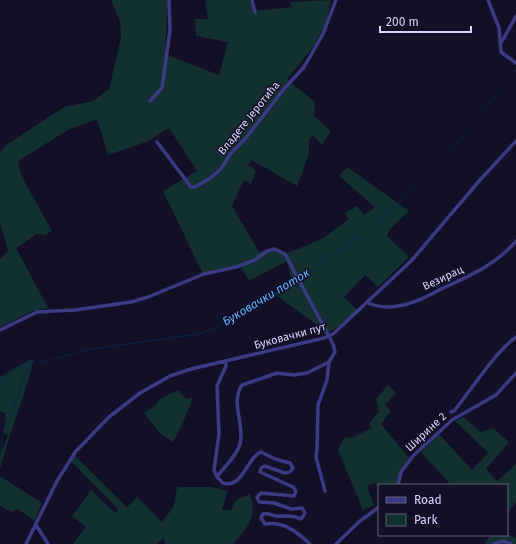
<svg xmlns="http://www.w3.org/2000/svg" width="516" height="544" font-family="'Fira Sans',sans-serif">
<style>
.green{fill:#12302f}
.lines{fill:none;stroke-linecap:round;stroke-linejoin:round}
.stream{stroke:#0c2248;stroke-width:1}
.minor{stroke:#3d3a85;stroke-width:3.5}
.labels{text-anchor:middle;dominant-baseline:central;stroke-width:3;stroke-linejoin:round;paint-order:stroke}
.street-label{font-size:11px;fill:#d9d4ff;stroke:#130f26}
.water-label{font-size:12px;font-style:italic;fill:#62b6ff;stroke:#130f26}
</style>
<rect width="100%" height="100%" fill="#130f26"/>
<!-- green -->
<path class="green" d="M111,0H168L165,54L219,75L228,42L196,36L195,19H208L205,0H250L254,11L292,7L290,2L331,0L327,22L314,46L287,79L315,102L314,116L331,131L322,145L313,135L309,141V154L297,186L252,160L248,165L256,171L251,184L244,180L232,206L259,252L269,249L280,251L283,255L322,239L349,219L345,213L357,206L364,215L375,207L339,176L347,167L409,211L389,230L387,236L409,257L378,287L365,275L344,297L357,310L338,327L325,334L317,325L273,293L291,279L287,261L249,281L240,265L203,274L163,191L197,171L169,128L146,142L108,155L97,119L68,130L18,161L21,175L52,231L45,235L37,234L16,248L48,308L33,311L0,327V259L8,251L0,223V152L5,146L64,107L93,101L109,89L121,38L120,21Z
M34,359C25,396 10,431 0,469V455L8,435L3,432L6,414L0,411V377L29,360Z
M388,385L396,393L385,405L391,411L381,424L409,458L400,472L396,485H379V490L375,482L367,486L374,505L363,510L338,450L344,438L353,437L372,428L369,424L379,411L376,399Z
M178,390L186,399L193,398L182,425L173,442L160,433L144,413L156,405L161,398Z
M464,417L480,432L493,428L509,442L486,469L497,481L516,464V502L507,514V485H451L421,452L439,434L472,470L488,453L455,421Z
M75,456L127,507L137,497L162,522L174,506L177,487H212L228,491L222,510H231L236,500L250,494C258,516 248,528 233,544H165L164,538L156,544H73L86,527L72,516L91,490L115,513L118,509L71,461Z
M0,476L42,503L35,521L18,509L11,512L0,506Z
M507,534L516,538V544H485L490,535Z"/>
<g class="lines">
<!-- stream -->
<path class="stream" d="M299,278L358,237L401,200L443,161L516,69
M0,383L7,375L29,362H32
M0,452L5,424L18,397L27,370L32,362L48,361L84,350L198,334L213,329L296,280"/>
<!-- minor -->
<path class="minor" d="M252,0L255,12
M488,0L499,28L501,52L516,63
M501,43L516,16
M150,101L162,88L170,30L169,0
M157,142L191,187H195L209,179L221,169L231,153L245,139L284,89L304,67L323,34L336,0
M368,303C378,307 388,308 398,306C413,304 428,296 441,289C469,276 496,265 516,241
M0,330L37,312L75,310L131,302L148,297L204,274L236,267L255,260L267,251L275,249L285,254L333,344L335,352L329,362L307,373L294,375L277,373L242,385C230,403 245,424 240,444C236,458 224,466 217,477
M226,361V366L217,386L219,434L214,470L217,477L223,483C243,489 247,457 261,452L275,459L290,463L293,468L290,472L285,473L265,466L261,468L260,472L293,487L296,491L294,496L261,493L257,497L259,502L274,503L291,509L302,508L305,513L301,519C290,514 286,517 276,516C271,515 268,513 263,514L261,518L265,524C284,521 297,532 310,544
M451,412L454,411C472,389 495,352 516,337
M398,485L401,472L413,456L452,420L496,395L516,373
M325,491L316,457L317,449L318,405L327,380L329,362
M36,525L48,544
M26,544L57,481L76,451L109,417L140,393L170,376L191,369L324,338L333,334L411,261L480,180L516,141
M336,544L360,521L379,507
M494,544L503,541L511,544"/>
</g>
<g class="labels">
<!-- street labels -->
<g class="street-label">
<text transform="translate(249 118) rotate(-51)">Владете Јеротића</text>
<text transform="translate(443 278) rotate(-25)">Везирац</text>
<text transform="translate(290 336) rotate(-15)">Буковачки пут</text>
<text transform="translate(426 432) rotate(-43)">Ширине 2</text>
</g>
<!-- water labels -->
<g class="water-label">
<text transform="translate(266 297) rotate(-31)">Буковачки поток</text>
</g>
</g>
<!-- legend -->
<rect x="378" y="484" width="130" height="52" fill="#130f26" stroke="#625e7d"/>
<rect x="386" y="497" width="20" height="6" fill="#3d3a85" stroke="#625e7d"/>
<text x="414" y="504" font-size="12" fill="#d9d4ff">Road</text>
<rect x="386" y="514" width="20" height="12" fill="#12302f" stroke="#625e7d"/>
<text x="414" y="524" font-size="12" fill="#d9d4ff">Park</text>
<!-- scale -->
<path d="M380 26v6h91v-6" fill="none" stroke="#d9d4ff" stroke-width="2"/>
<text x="386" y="26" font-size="12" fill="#d9d4ff" stroke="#130f26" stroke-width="3" paint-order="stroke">200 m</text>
</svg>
